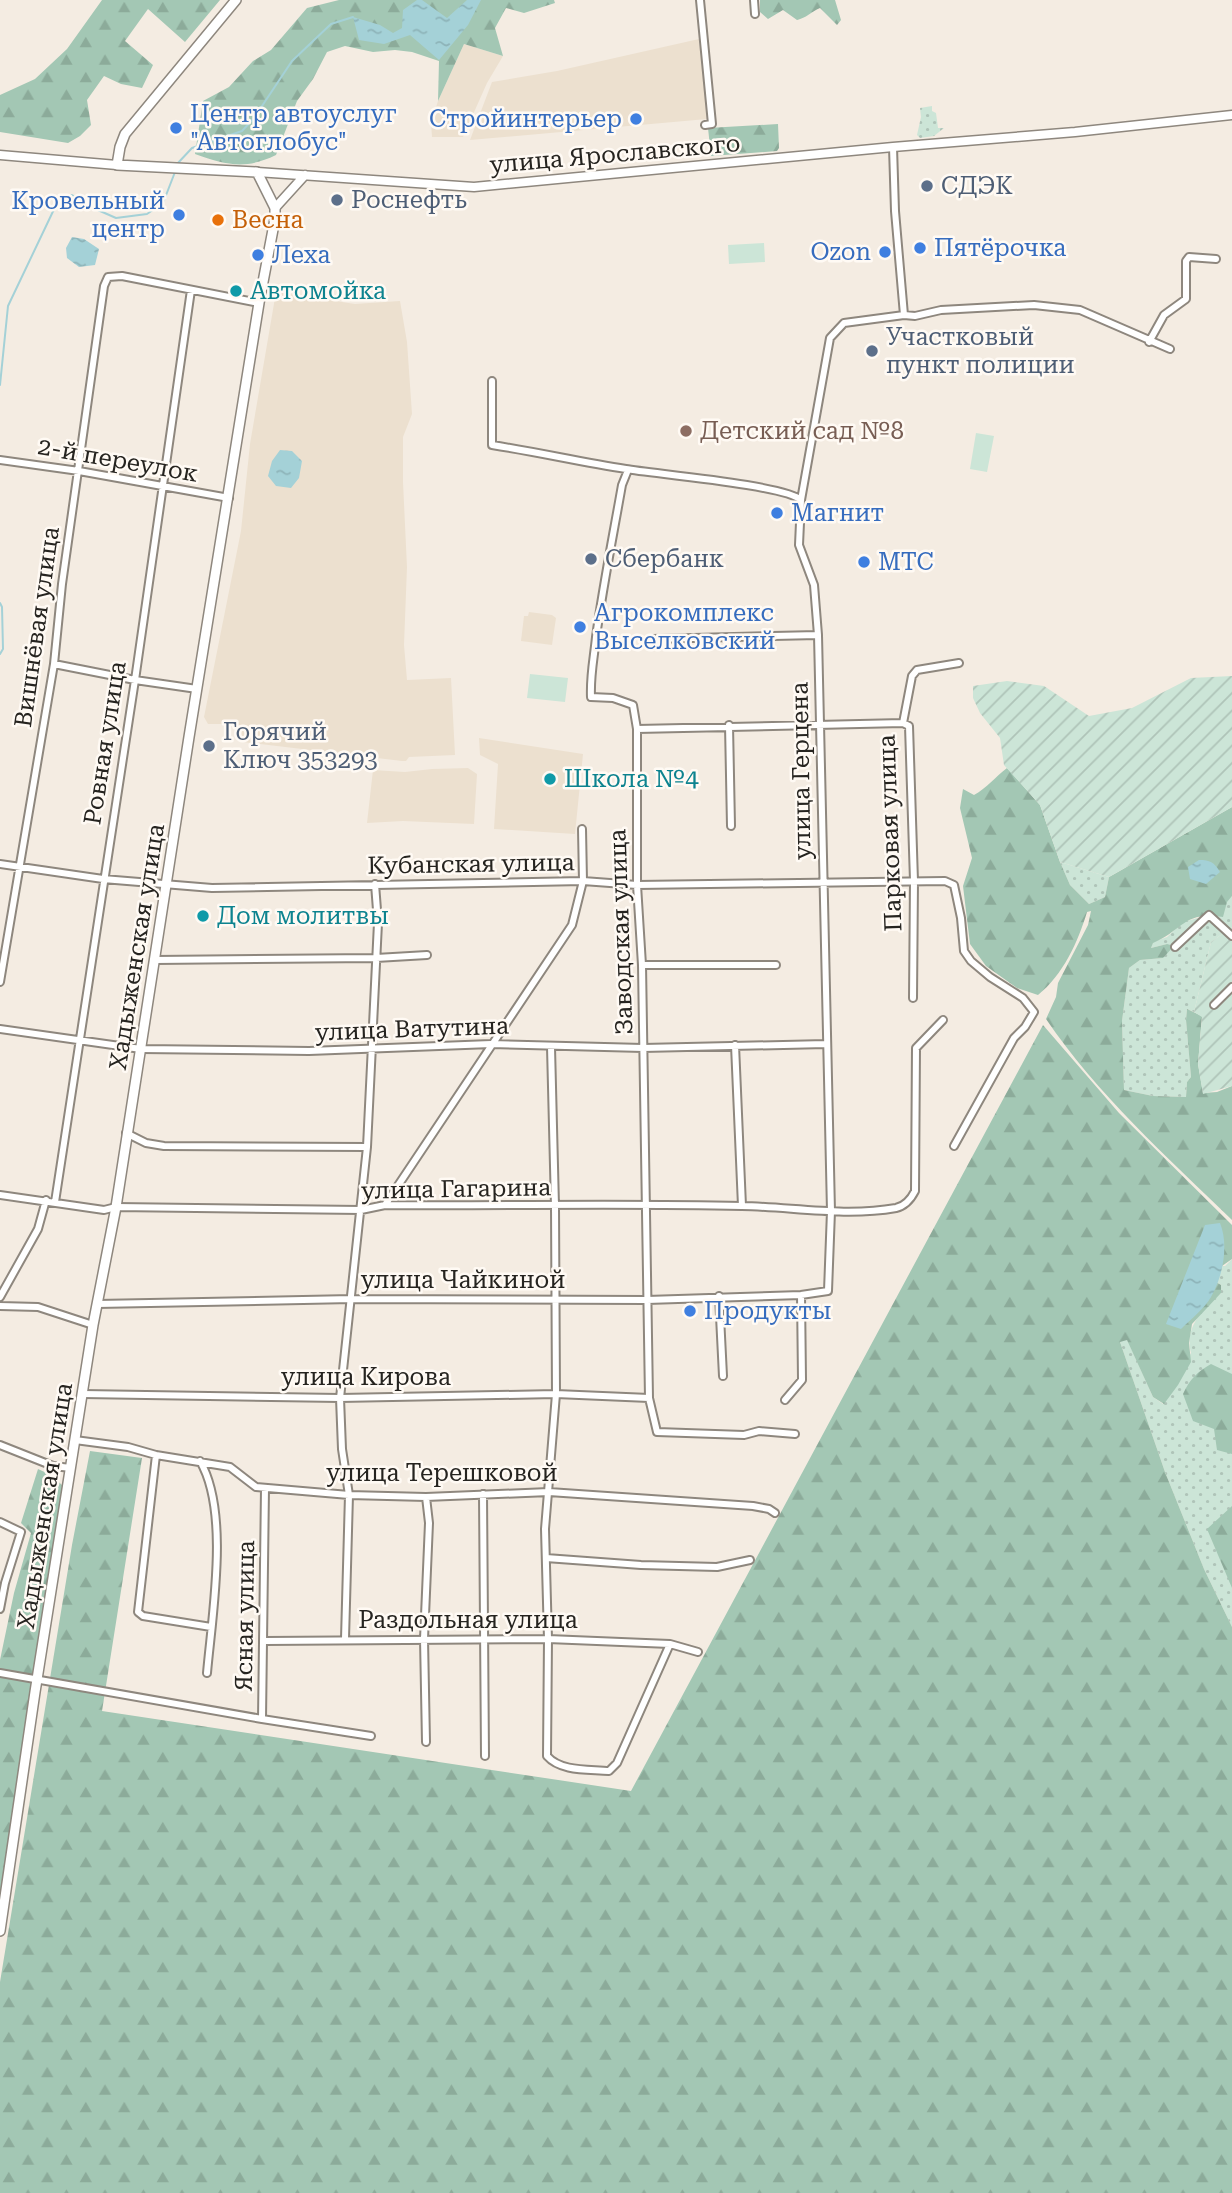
<svg xmlns="http://www.w3.org/2000/svg" width="1232" height="2193" font-family="'Roboto Serif',serif">
<style>
.built{fill:#ece0cf}
.grass{fill:url(#grass-dots)}
.forest{fill:url(#forest-firs)}
.garden{fill:url(#garden-furrows)}
.pitch{fill:#cce5d7}
.water{fill:url(#water-ripples)}
.lines{fill:none;stroke-linecap:round;stroke-linejoin:round}
.stream{stroke:#a4d1d7;stroke-width:2}
.minor-casing{stroke:#8e877e;stroke-width:10}
.tertiary-casing{stroke:#8e877e;stroke-width:11}
.secondary-casing{stroke:#8e877e;stroke-width:12}
.minor{stroke:#fff;stroke-width:6}
.tertiary{stroke:#fff;stroke-width:8}
.secondary{stroke:#fff;stroke-width:9}
.shop-dot{fill:#3f7fe0;stroke:#fffaf4;stroke-width:2.5}
.service-dot{fill:#5c6f8a;stroke:#fffaf4;stroke-width:2.5}
.food-dot{fill:#e8710a;stroke:#fffaf4;stroke-width:2.5}
.culture-dot{fill:#0f9aa8;stroke:#fffaf4;stroke-width:2.5}
.education-dot{fill:#8d6e63;stroke:#fffaf4;stroke-width:2.5}
.labels{text-anchor:middle;dominant-baseline:central;stroke-width:5;stroke-linejoin:round;paint-order:stroke}
.shop-label{font-size:24px;fill:#366cbe;stroke:#fffaf4;text-anchor:start}
.street-label{font-size:24px;fill:#262420;stroke:#fffaf4}
.service-label{font-size:24px;fill:#4e5e75;stroke:#fffaf4;text-anchor:start}
.food-label{font-size:24px;fill:#c56008;stroke:#fffaf4;text-anchor:start}
.culture-label{font-size:24px;fill:#0d838f;stroke:#fffaf4;text-anchor:start}
.education-label{font-size:24px;fill:#785e54;stroke:#fffaf4;text-anchor:start}
</style>
<defs>
<pattern id="grass-dots" width="8" height="8" patternUnits="userSpaceOnUse" patternTransform="scale(1.75)"><rect width="8" height="8" fill="#cce5d7"/><path d="M2 2h.1M6 6h.1" fill="none" stroke="#afc4b8" stroke-width="1.8" stroke-linecap="round"/></pattern>
<pattern id="forest-firs" width="22" height="20" patternUnits="userSpaceOnUse" patternTransform="scale(1.75)"><rect width="22" height="20" fill="#a3c7b4"/><path d="M5 1l3.5 6h-7zM16 11l3.5 6h-7z" fill="#8cab9a"/></pattern>
<pattern id="garden-furrows" width="10" height="10" patternUnits="userSpaceOnUse" patternTransform="scale(1.75)"><rect width="10" height="10" fill="#cce5d7"/><path d="M-1 1l2-2M0 10L10 0M9 11l2-2" fill="none" stroke="#afc4b8"/></pattern>
<pattern id="water-ripples" width="26" height="14" patternUnits="userSpaceOnUse" patternTransform="scale(1.75)"><rect width="26" height="14" fill="#a4d1d7"/><path d="M2 4q2-2 4 0t4 0M15 11q2-2 4 0t4 0" fill="none" stroke="#8db3b8"/></pattern>
</defs>
<rect width="100%" height="100%" fill="#f4ece2"/>
<!-- built -->
<path class="built" d="M699,39L707,119L470,140L492,82L557,71Z
M464,44L503,56L487,83L463,137H432L431,123L438,101Z
M276,292L355,304L400,301L407,342L412,414L403,437V482L407,567L404,645L407,680L451,678L455,755L409,757L406,761H402L243,742L234,724H208L204,717L241,531L250,444Z
M529,612L552,615L556,618L552,645L521,641L524,616H528Z
M479,738L583,754L575,834L494,829L498,764L480,755Z
M468,768L477,774L474,824L403,821L367,823L373,770L405,772L432,769Z"/>
<!-- grass -->
<path class="grass" d="M932,106V111L936,113L938,128H944L934,136L920,138L917,135L921,117L920,108Z
M1060,862L1109,877L1105,897L1089,904L1070,885Z
M1232,896V927L1211,942L1194,1012L1187,1009L1186,1020L1191,1077L1187,1082L1186,1097L1153,1096L1124,1090L1122,1021L1129,968L1140,960L1163,958L1167,944L1151,948L1153,942L1167,937L1183,922L1209,915Z
M1030,1191L1127,1339L1153,1397L1163,1404L1191,1353C1184,1327 1203,1309 1221,1293V1285L1216,1282L1222,1266H1225L1232,1259V1627L1204,1569L1165,1472L1120,1342Z"/>
<!-- forest -->
<path class="forest" d="M102,0H220L185,42L148,9L125,41L153,65L142,88L121,84L104,76L87,100L91,125L80,136L68,143L0,132V95L35,79L67,49Z
M339,0H554L555,3L524,13L506,8L495,28L503,56L464,44L438,101L439,61L412,52L395,50L373,52L345,46L327,52L313,79L297,101L276,155C245,170 226,165 195,154L203,101L229,87L253,61L271,50L307,8Z
M760,0H835L841,20L837,25L820,8C811,12 806,18 797,20L783,10L768,19L760,12Z
M778,124L779,148L777,151L711,156L708,128Z
M1007,768L1040,805L1060,862L1070,885L1089,904L1105,897L1109,877L1232,807V896L1227,902L1223,917C1183,911 1184,930 1153,943L1151,948L1167,944L1174,946L1163,958L1140,960L1129,968L1122,1021L1124,1090L1153,1096L1186,1097L1187,1082L1191,1077L1186,1020L1187,1009L1202,1016L1198,1064L1203,1093L1217,1092L1232,1086V1220C1168,1158 1096,1093 1046,1019L1056,997L1058,983L1088,925L1091,911L1087,912C1078,942 1063,975 1038,995L1017,988L986,966L970,944L963,886L972,858L960,808L963,789L974,795C987,788 995,777 1007,768Z
M1043,1025L1119,1113L1232,1225V1259L1222,1266L1216,1282L1221,1285V1293L1192,1324L1189,1343L1191,1362L1178,1385L1164,1404L1153,1397L1127,1340L1120,1342L1165,1472L1204,1569L1232,1627V2193H0V1982L72,1545L90,1451L142,1458L102,1711L631,1791Z
M1211,1364L1232,1374V1454L1217,1450L1214,1429L1193,1421L1183,1394C1190,1379 1197,1372 1211,1364Z
M38,1469L51,1475L62,1485L58,1529L25,1727L0,1899V1660L14,1593L31,1533L21,1523Z
M1232,1506V1588L1207,1529Z"/>
<!-- garden -->
<path class="garden" d="M1232,676V807L1109,877L1060,862L1040,805L1004,765L1000,738L980,713L973,698V686L1007,681L1044,686L1089,716L1132,708L1191,678Z
M1232,927V1086L1203,1094L1198,1064L1202,1017L1194,1012L1211,942Z"/>
<!-- pitch -->
<path class="pitch" d="M764,243L765,262L729,264L728,245Z
M976,433L994,436L987,472L970,469Z
M530,674L568,678L565,702L527,698Z"/>
<!-- water -->
<path class="water" d="M417,0H422L447,18L467,0H481L468,25L439,60L410,35L384,44L359,40L353,17L380,25L393,33L402,28L403,10Z
M72,237L84,239L99,249L95,265L79,267L67,258L66,248Z
M280,450L292,451L302,461L299,478L291,488L276,486L268,476L272,461Z
M1199,860C1210,860 1214,862 1220,872L1206,884L1190,879L1188,867Z
M1220,1223C1229,1245 1223,1276 1211,1297C1204,1309 1191,1319 1181,1329L1166,1324L1205,1225Z"/>
<g class="lines">
<!-- stream -->
<path class="stream" d="M177,164L192,148L242,131L254,118L292,61L331,24L353,17
M0,385L8,306L57,203L72,195L91,207L116,218L147,214L163,203L175,172
M0,603L2,607L3,649L0,654"/>
<!-- minor casing -->
<g class="minor-casing">
<path id="minor" d="M700,0L712,124L705,125
M754,0L755,14
M893,147L895,211L904,315
M1149,342L1164,315L1186,299V261L1189,257L1216,259
M492,381V445C537,452 581,462 626,469C655,474 785,485 801,500
M0,460L79,471L229,498
M628,470L622,485C613,536 603,586 596,637C594,658 590,675 591,697L613,698L633,705L637,729V885L642,965L649,1398L657,1432L744,1435L759,1431L795,1434
M653,639L818,635
M54,664L135,680L197,689
M729,725L731,826
M637,729L903,723
M0,864L103,879L212,888L583,881L637,885L945,881L954,885L961,918L964,951L971,961L990,977L1023,998L1034,1012L1025,1027L1014,1038L954,1146
M1175,947L1209,915L1232,936
M155,960L376,958L427,955
M642,965H776
M0,982L54,664L62,584L104,286L108,277L122,276L259,303
M913,998L914,881L909,726L903,723L912,676L917,670L959,663
M1214,1005L1232,987
M0,1029L141,1049L309,1051L491,1044L643,1048L826,1044
M735,1045L742,1206
M551,1047L555,1206L556,1394L545,1529L548,1639L547,1756C561,1772 589,1769 609,1771L617,1763L670,1644L698,1652
M126,1133L146,1143L164,1146L367,1147
M0,1195L104,1210L116,1207L361,1210L385,1205C504,1206 623,1203 742,1206C793,1207 845,1217 896,1208C905,1206 911,1199 915,1191L916,1048L943,1020
M55,1202L135,680L191,290
M385,1205L572,925L583,881L582,829
M719,1296L723,1376
M0,1297L38,1229L46,1200
M97,1304L352,1299L647,1300L801,1295L828,1291L831,1211L818,635L814,585L799,545L801,500L830,338L844,323L904,315L915,316L941,310L1034,305L1080,310L1170,349
M0,1306L38,1307L93,1325
M83,1394L340,1398L556,1394L649,1398
M785,1400L802,1380L801,1295
M75,1440L128,1447L156,1455L230,1467L256,1487L349,1495L426,1497L549,1492L753,1506L769,1509L775,1513
M0,1445L53,1466L71,1468
M156,1455L138,1612L143,1616L211,1627
M200,1461C230,1512 212,1615 207,1673
M265,1488L262,1719L371,1736
M483,1494L485,1756
M426,1497L429,1523L424,1639L426,1742
M0,1522L21,1532L5,1583L0,1609
M546,1558L641,1565L717,1567L750,1560
M345,1639L349,1495L342,1449L340,1398L367,1147L378,923L375,884
M265,1641L548,1639L670,1644
M0,1673L262,1719"/>
</g>
<!-- tertiary casing -->
<g class="tertiary-casing">
<path id="tertiary" d="M0,155L117,165
M257,172L474,187L893,147L1075,132L1232,115
M275,208L305,175"/>
</g>
<!-- secondary casing -->
<g class="secondary-casing">
<path id="secondary" d="M0,1931L35,1692L93,1325L116,1207L189,737L259,303L275,219V208L257,172L117,165L120,147L125,134L236,0"/>
</g>
<!-- minor -->
<use href="#minor" class="minor"/>
<!-- tertiary -->
<use href="#tertiary" class="tertiary"/>
<!-- secondary -->
<use href="#secondary" class="secondary"/>
</g>
<!-- markers -->
<g class="shop-dot">
<circle cx="636" cy="119" r="7"/>
<circle cx="176" cy="128" r="7"/>
<circle cx="179" cy="215" r="7"/>
<circle cx="920" cy="248" r="7"/>
<circle cx="885" cy="252" r="7"/>
<circle cx="258" cy="255" r="7"/>
<circle cx="777" cy="513" r="7"/>
<circle cx="864" cy="562" r="7"/>
<circle cx="580" cy="627" r="7"/>
<circle cx="690" cy="1311" r="7"/>
</g>
<g class="service-dot">
<circle cx="927" cy="186" r="7"/>
<circle cx="337" cy="200" r="7"/>
<circle cx="872" cy="351" r="7"/>
<circle cx="591" cy="559" r="7"/>
<circle cx="209" cy="746" r="7"/>
</g>
<circle class="food-dot" cx="218" cy="220" r="7"/>
<g class="culture-dot">
<circle cx="236" cy="291" r="7"/>
<circle cx="550" cy="779" r="7"/>
<circle cx="203" cy="916" r="7"/>
</g>
<circle class="education-dot" cx="686" cy="431" r="7"/>
<g class="labels">
<!-- shop labels -->
<g class="shop-label">
<text x="190" y="114">Центр автоуслуг<tspan x="190" dy="28">"Автоглобус"</tspan></text>
<text x="622" y="119" text-anchor="end">Стройинтерьер</text>
<text x="165" y="201" text-anchor="end">Кровельный<tspan x="165" dy="28">центр</tspan></text>
<text x="934" y="248">Пятёрочка</text>
<text x="871" y="252" text-anchor="end">Ozon</text>
<text x="272" y="255">Леха</text>
<text x="791" y="513">Магнит</text>
<text x="878" y="562">МТС</text>
<text x="594" y="613">Агрокомплекс<tspan x="594" dy="28">Выселковский</tspan></text>
<text x="704" y="1311">Продукты</text>
</g>
<!-- street labels -->
<g class="street-label">
<text transform="translate(615 154) rotate(-5)">улица Ярославского</text>
<text transform="translate(118 460) rotate(10)">2-й переулок</text>
<text transform="translate(37 627) rotate(-82)">Вишнёвая улица</text>
<text transform="translate(105 743) rotate(-81)">Ровная улица</text>
<text transform="translate(801 771) rotate(-91)">улица Герцена</text>
<text transform="translate(890 833) rotate(-92)">Парковая улица</text>
<text transform="translate(471 864) rotate(-1)">Кубанская улица</text>
<text transform="translate(621 932) rotate(-92)">Заводская улица</text>
<text transform="translate(137 947) rotate(-81)">Хадыженская улица</text>
<text transform="translate(412 1029) rotate(-2)">улица Ватутина</text>
<text transform="translate(456 1189) rotate(-1)">улица Гагарина</text>
<text x="463" y="1280">улица Чайкиной</text>
<text x="366" y="1377">улица Кирова</text>
<text x="442" y="1473">улица Терешковой</text>
<text transform="translate(45 1506) rotate(-81)">Хадыженская улица</text>
<text transform="translate(245 1616) rotate(-89)">Ясная улица</text>
<text x="468" y="1620">Раздольная улица</text>
</g>
<!-- service labels -->
<g class="service-label">
<text x="941" y="186">СДЭК</text>
<text x="351" y="200">Роснефть</text>
<text x="886" y="337">Участковый<tspan x="886" dy="28">пункт полиции</tspan></text>
<text x="605" y="559">Сбербанк</text>
<text x="223" y="732">Горячий<tspan x="223" dy="28">Ключ 353293</tspan></text>
</g>
<!-- food labels -->
<g class="food-label">
<text x="232" y="220">Весна</text>
</g>
<!-- culture labels -->
<g class="culture-label">
<text x="250" y="291">Автомойка</text>
<text x="564" y="779">Школа №4</text>
<text x="217" y="916">Дом молитвы</text>
</g>
<!-- education labels -->
<g class="education-label">
<text x="700" y="431">Детский сад №8</text>
</g>
</g>
</svg>
